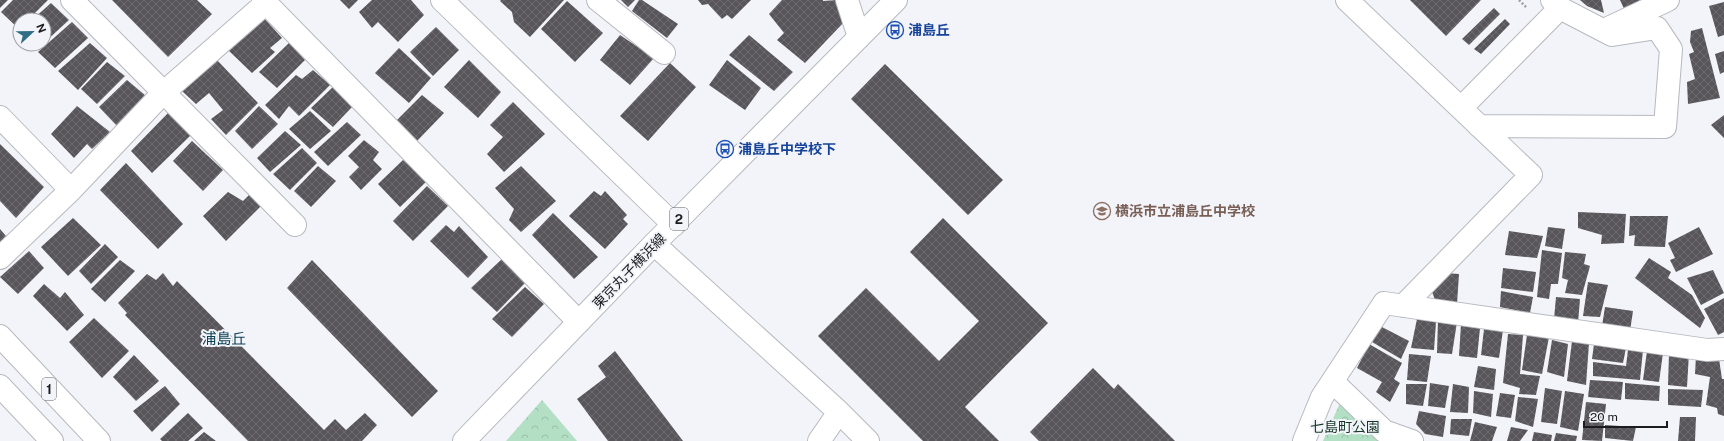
<svg xmlns="http://www.w3.org/2000/svg" width="1724" height="441" font-family="'Public Sans','Noto Sans JP',sans-serif">
<style>
.park{fill:url(#park-crowns)}
.building{fill:url(#building-cross-hatch)}
.lines{fill:none;stroke-linecap:round;stroke-linejoin:round}
.minor-casing{stroke:#b7b9be;stroke-width:24}
.major-casing{stroke:#b7b9be;stroke-width:24}
.highway-casing{stroke:#b7b9be;stroke-width:24}
.path{stroke:#9d9ea3;stroke-width:2.5;stroke-dasharray:2 2;stroke-linecap:butt}
.minor{stroke:#fff;stroke-width:22}
.major{stroke:#fff;stroke-width:22}
.highway{stroke:#fff;stroke-width:22}
.labels{text-anchor:middle;dominant-baseline:central;stroke-width:4;stroke-linejoin:round;paint-order:stroke}
.shield{fill:#f2f4fa;stroke:#5c5d60;stroke-width:1}
.shield-label{font-size:13px;font-weight:bold;fill:#1b1c1e}
.transit-label{font-size:14px;font-weight:bold;fill:#164399;stroke:#f2f4fa;text-anchor:start}
.education-label{font-size:14px;font-weight:bold;fill:#785e54;stroke:#f2f4fa;text-anchor:start}
.street-label{font-size:14px;fill:#1b1c1e;stroke:#f2f4fa}
.park-label{font-size:14px;fill:#143523;stroke:#f2f4fa}
.neighbourhood-label{font-size:15px;fill:#0e4153;stroke:#f2f4fa}
</style>
<defs>
<pattern id="park-crowns" width="20" height="18" patternUnits="userSpaceOnUse"><rect width="20" height="18" fill="#b3e0c4"/><path d="M2 6a3 3 0 1 1 6 0M12 15a3 3 0 1 1 6 0" fill="none" stroke="#99c0a8"/></pattern>
<pattern id="building-cross-hatch" width="8" height="8" patternUnits="userSpaceOnUse"><rect width="8" height="8" fill="#58565a"/><path d="M0 0l8 8M0 8l8-8" fill="none" stroke="#6c6a6e"/></pattern>
</defs>
<rect width="100%" height="100%" fill="#f2f4fa"/>
<!-- park -->
<path class="park" d="M542,400L577,441H506Z
M1340,403L1385,441H1323Z"/>
<!-- building -->
<path class="building" d="M0,0H8L0,8Z
M13,0H48L28,20H20L19,29L1,12Z
M112,0H197L212,14L168,57Z
M340,0H358L349,9Z
M372,0H411L424,15L398,42L378,22L372,28L359,12Z
M501,0H564L530,37L514,22L512,12L500,1Z
M621,0H635L628,7Z
M639,0H642L678,24L667,38L632,11Z
M698,0H751L732,19L727,15L722,19L708,4L702,5Z
M782,0H823V1L837,0L845,21L805,63L777,40L784,33L769,14Z
M1410,0H1481L1446,36Z
M1580,0H1601L1604,13L1587,6Z
M1620,0H1657L1626,13Z
M567,1L603,33L575,62L541,29Z
M1724,2V35L1718,37L1709,6Z
M51,3L69,20L44,43V20H32Z
M1494,8L1500,14L1469,45L1462,39Z
M263,17L282,38L270,48L275,52L252,73L227,49Z
M1505,19L1510,24L1481,54L1474,49Z
M72,22L88,38L55,68L38,52Z
M436,27L459,50L433,76L410,52Z
M1702,28L1720,98L1688,104L1687,82L1695,79L1689,54L1694,52L1690,42L1691,31Z
M620,35L654,58L630,85L600,60Z
M749,35L793,72L774,91L729,55Z
M90,43L107,58L78,90L58,71Z
M289,43L305,60L277,88L259,72Z
M32,44H42L37,49Z
M399,48L431,78L409,103L375,73Z
M1724,51V72L1720,74L1715,54Z
M216,59L258,103L226,135L211,119L223,110L209,93L196,104L182,91Z
M469,60L501,92L478,118L444,87Z
M727,60L761,88L745,110L709,85Z
M107,62L125,76L97,104L81,89Z
M670,63L696,87L648,141L620,116Z
M885,64L1003,180L968,215L851,99Z
M313,70L330,85L299,116L289,106L279,119L265,105L296,75L302,79Z
M127,80L146,96L117,126L99,107Z
M333,87L352,107L333,127L311,108Z
M422,95L444,113L417,141L397,120Z
M513,102L545,134L504,172L487,154L503,137L490,125Z
M77,106L110,132L92,149L87,144L74,158L51,134Z
M259,106L278,124L252,149L235,131Z
M310,111L331,131L310,149L289,129Z
M169,112L192,134L152,173L131,151Z
M1724,115V138L1711,125Z
M347,122L361,135L328,166L314,152Z
M285,131L301,145L270,172L257,158Z
M364,140L379,152L373,160L382,169L361,190L349,177L359,167L348,156Z
M192,141L223,170L203,191L173,161Z
M0,144L44,187L16,218L0,201Z
M302,148L317,163L290,190L273,174Z
M403,160L427,181L400,207L378,184Z
M126,163L183,224L158,249L100,190Z
M318,166L336,181L311,207L294,191Z
M521,166L556,201L521,232L509,220L514,209L495,188Z
M427,186L448,206L413,241L393,221Z
M594,191L601,196L605,191L627,215L623,219L628,224L605,249L569,216Z
M228,192L243,201L250,194L262,205L226,241L203,216Z
M1578,212L1626,214L1624,243L1601,244L1602,235L1578,228Z
M553,213L598,257L574,279L532,235Z
M1630,216H1668L1665,247L1634,246L1635,235L1629,236Z
M73,218L101,245L68,276L41,247Z
M943,218L1048,323L965,407L999,441H923L818,336L866,288L939,361L979,321L910,252Z
M446,225L454,232L459,226L488,257L468,278L430,241Z
M1548,227L1565,229L1562,249L1545,246Z
M1699,227L1713,254L1676,272L1670,260L1675,258L1668,243Z
M0,229L6,236L0,242Z
M1509,231L1543,236L1537,258L1505,255Z
M105,244L118,257L91,284L79,271Z
M1542,250L1562,253L1558,284H1551L1549,299L1537,297Z
M29,251L44,268L18,294L0,277Z
M1565,252L1586,254L1584,264L1590,266L1582,295L1565,293L1568,280L1562,278Z
M1649,258L1671,272L1668,278L1692,295L1705,318L1700,328L1635,278Z
M502,259L525,283L497,312L471,288Z
M120,260L135,271L105,302L91,289Z
M312,260L438,391L412,417L287,288Z
M1503,268L1536,272L1533,292L1501,288Z
M1713,270L1724,293L1701,305L1687,278Z
M163,273L173,286L177,281L324,430L335,419L346,430L365,413L377,425L362,441H248L125,315L127,313L118,303L147,274L156,280Z
M1445,273L1459,274L1457,304L1436,302L1432,292L1436,282Z
M1588,282L1608,285L1600,317L1583,316Z
M44,284L60,298L65,292L84,315L67,331L33,296Z
M525,287L544,304L512,337L492,319Z
M1501,291L1533,297L1530,313L1500,307Z
M1556,297L1580,299L1578,323L1554,319Z
M1724,298V332L1718,335L1704,309Z
M1605,307L1633,311L1630,331L1602,326Z
M94,318L129,351L102,378L69,342Z
M1417,319L1436,322L1434,350L1411,348Z
M1438,320L1457,322L1452,354L1437,353Z
M1461,324L1480,328L1477,358L1459,356Z
M1380,326L1409,341L1401,359L1372,342Z
M1484,329L1503,330L1499,358L1481,355Z
M1508,334L1523,335L1520,374L1540,376L1536,395L1519,394L1520,388L1503,383Z
M1527,335L1549,337L1542,374L1522,370Z
M1552,340L1568,344L1564,377L1547,372Z
M1572,341L1589,343L1586,385L1567,381Z
M1369,344L1402,363L1394,379L1400,383L1390,402L1376,392L1382,382L1357,368Z
M1594,344L1626,348L1623,363L1592,359Z
M1628,350H1643L1640,380L1593,376V362L1626,366Z
M615,351L683,441H608L577,399L606,377L598,366Z
M1647,351L1663,353L1659,382L1643,380Z
M1689,353L1687,387L1668,385L1669,354Z
M1409,354L1431,356L1427,382L1407,380Z
M134,355L159,381L136,401L113,377Z
M1696,356L1719,359L1722,379H1724V416L1718,414L1717,408L1706,405L1710,377L1695,374Z
M1478,366L1496,369L1494,390L1474,387Z
M1093,368L1114,389L1118,384L1175,441H1039L1030,432Z
M1590,380L1623,382L1621,400L1588,397Z
M1430,383L1449,386L1445,408L1428,406Z
M1625,383L1660,386L1659,401L1625,399Z
M1406,384H1427L1423,406L1406,404Z
M1453,384L1469,387L1468,413L1450,412Z
M165,386L180,404L152,432L133,411Z
M1545,388L1562,391L1557,424L1541,422Z
M1668,389L1703,390L1701,407L1668,405Z
M1474,391L1493,394L1491,417L1473,413Z
M1565,391L1584,394L1578,431L1560,427Z
M1500,393L1515,395L1511,418L1496,416Z
M1518,397L1538,399L1533,427L1515,421Z
M1586,402L1606,404L1602,441L1582,440Z
M1419,411L1446,416L1443,437L1425,434L1416,424Z
M188,413L203,428L188,441H162L160,439Z
M1680,417H1696L1695,441H1678Z
M1451,419H1472L1469,436L1450,434Z
M1475,422L1497,427L1492,441H1470Z
M1605,425L1636,427L1633,441L1605,438Z
M1511,427L1528,430L1520,441H1507Z
M204,432L216,441H194Z
M1534,432L1552,435L1551,441H1532Z
M1556,433L1577,436L1576,441H1554Z"/>
<g class="lines">
<!-- minor casing -->
<g class="minor-casing">
<path id="minor" d="M72,0L295,225
M263,0L579,322
M442,0L674,225
M598,0L664,53
M847,0L859,37
M1347,0L1531,175L1403,306
M1606,29L1668,0
M1461,108L1560,8
M0,117L71,190
M1479,126L1665,127L1671,49L1657,28L1612,35L1560,8L1552,0
M654,244L839,412L868,441
M0,258L71,190L163,93L266,3
M1333,382L1384,431L1412,441
M819,441L839,412
M1304,441L1322,397L1384,303L1707,350L1724,349"/>
</g>
<!-- major casing -->
<g class="major-casing">
<path id="major" d="M464,441L654,244L896,0"/>
</g>
<!-- highway casing -->
<g class="highway-casing">
<path id="highway" d="M0,336L99,441
M0,386L52,441"/>
</g>
<!-- path -->
<path class="path" d="M1519,0L1526,7"/>
<!-- minor -->
<use href="#minor" class="minor"/>
<!-- major -->
<use href="#major" class="major"/>
<!-- highway -->
<use href="#highway" class="highway"/>
</g>
<!-- icons -->
<defs>
<g id="bus-ring" transform="scale(0.9)"><circle r="9.5" fill="#f2f4fa" stroke="#1a4fb4" stroke-width="1.5"/><path d="M-5-6H5V4H4V6H2V4H-2V6H-4V4H-5ZM-3.5-4V0h7V-4ZM-3.5 1.2v1.5H-2V1.2ZM2 1.2v1.5H3.5V1.2Z" fill="#1a4fb4"/></g>
<g id="school-ring" transform="scale(0.9)"><circle r="9.5" fill="#f2f4fa" stroke="#8d6e63" stroke-width="1.5"/><path d="M0-5L7-2L0 1L-7-2ZM-4 1L0 2.5L4 1V4Q0 6-4 4Z" fill="#8d6e63"/></g>
</defs>
<g fill-rule="evenodd">
<use href="#bus-ring" x="895" y="30"/>
<use href="#bus-ring" x="725" y="149"/>
<use href="#school-ring" x="1102" y="211"/>
</g>
<g class="labels">
<!-- shield labels -->
<g class="shield">
<rect x="670" y="208" width="18" height="22" rx="3"/>
<rect x="42" y="378" width="14" height="22" rx="3"/>
</g>
<g class="shield-label">
<text x="679" y="219">2</text>
<text x="49" y="389">1</text>
</g>
<!-- transit labels -->
<g class="transit-label">
<text x="908" y="30">浦島丘</text>
<text x="738" y="149">浦島丘中学校下</text>
</g>
<!-- education labels -->
<g class="education-label">
<text x="1115" y="211">横浜市立浦島丘中学校</text>
</g>
<!-- street labels -->
<g class="street-label">
<text transform="translate(629 271) rotate(-46)">東京丸子横浜線</text>
</g>
<!-- park labels -->
<g class="park-label">
<text x="1345" y="427">七島町公園</text>
</g>
<!-- neighbourhood labels -->
<g class="neighbourhood-label">
<text x="224" y="338">浦島丘</text>
</g>
</g>
<!-- north arrow -->
<g transform="translate(32 32) rotate(68)"><circle r="19" fill="#f2f4fa" stroke="#9c9ea2"/>
<path d="M0-3L7 15L0 10L-7 15Z" fill="#316d84"/>
<text y="-6" font-size="11" font-weight="bold" text-anchor="middle" fill="#1b1c1e">N</text>
</g>
<!-- scale -->
<path d="M1584 421v6h83v-6" fill="none" stroke="#1b1c1e" stroke-width="2"/>
<text x="1590" y="421" font-size="12" fill="#1b1c1e" stroke="#f2f4fa" stroke-width="3" paint-order="stroke">20 m</text>
</svg>
